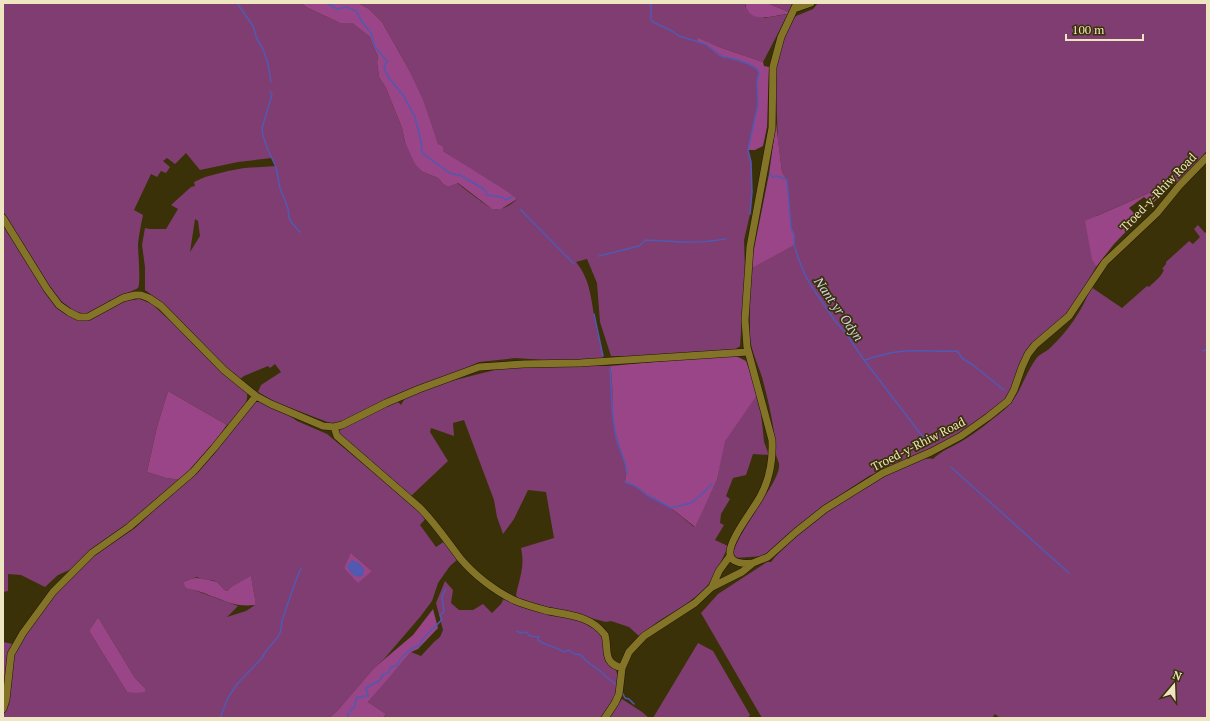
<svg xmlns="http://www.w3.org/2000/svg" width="1210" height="721" font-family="'PT Serif',serif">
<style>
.green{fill:#803d71;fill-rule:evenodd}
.forest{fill:#994587}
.water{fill:#5159b1}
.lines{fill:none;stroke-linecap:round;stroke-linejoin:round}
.stream{stroke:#5159b1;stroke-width:1.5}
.minor-casing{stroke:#1e1903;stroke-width:8}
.minor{stroke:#847428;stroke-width:7}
.labels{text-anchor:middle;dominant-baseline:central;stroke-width:3.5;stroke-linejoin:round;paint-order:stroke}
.street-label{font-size:12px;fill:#eee5c1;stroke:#3a3108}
.water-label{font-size:13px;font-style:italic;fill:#ced3eb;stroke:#3a3108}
</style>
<rect width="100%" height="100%" fill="#3a3108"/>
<!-- green -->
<path class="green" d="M3,3H302L306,7L340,23H352L370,37L373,46L378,56L377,62L379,77L386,88L402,128L405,142L423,172L438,178L443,184L448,187L457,183C464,188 488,208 494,209C503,210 511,205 517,199L443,151L438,144L408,68L382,22L369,9L358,3H745V6L764,18L788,14L763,62L719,47L699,39L698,42C709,43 713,52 722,57C725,58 729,57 732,58C741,61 754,64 759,73L757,82L758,104L748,150L751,162L752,192L750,214L744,240L745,270L740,346L733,351L634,357L611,356L600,322L597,283L587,259L576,262C592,282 591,303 596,326C598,338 603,348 603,360L557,361L516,358L479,362L462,370L402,392L344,421L334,424L330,423L275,402L258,392L261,385L281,372L275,364L270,368L268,366L244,376L239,380L228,370L161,302L145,290V267L142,245L145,228L150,229H166L178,209L171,205L191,187L195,186L194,182L205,177L228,171L244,168L276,166L272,158L238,162L200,170L186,153L175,164L167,158L163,161L170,167L166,173L161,171L157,177L151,174L134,210L143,215C141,225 139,234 138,244C138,252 141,283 138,288L114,300H110L108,304L89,315L74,311L57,298L3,211ZM195,219L198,221L200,236L190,252Z
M767,3H793L789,12Z
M818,3H1207V150L1197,163L1180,180L1171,186L1156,190L1096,216C1091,236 1087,247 1096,267L1080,295L1064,318L1030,345L1025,352L1009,394L1004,401L988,414L957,436L869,476L831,501L765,556L735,558C725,543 778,487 779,467C780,463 777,459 776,455C775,429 769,403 762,377C758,365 752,352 750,339C749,334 750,327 750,321C749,304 750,287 750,269L794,234L791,228L787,180L782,172L778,140L775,74L783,39L789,24L796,16L813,9Z
M3,224L58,309L76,320L84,321L91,319L122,301L140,299L152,304L247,392C249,404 238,419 227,425L168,391L157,427L147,472L166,478L181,480L76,567L58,575L45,587L21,575L8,574V591L3,592Z
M1198,225L1205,233L1207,231V718H1000L995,714L992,718H762L701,613L718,594L767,562H771L775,557C786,546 798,533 810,524C829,510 914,453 933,459C941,451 952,447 962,441C976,433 990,421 1004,410C1020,397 1024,375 1036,359C1039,354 1046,352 1050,348C1069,330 1082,311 1091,287L1122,308L1147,286L1149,287C1154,282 1161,277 1164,270L1162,269L1166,264V262L1187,243L1189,241L1193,244L1200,237L1194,229Z
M526,366H610C614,385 611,405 614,425C617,446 628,459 625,482L635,486L647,495L671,508L694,527L717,480L724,441L758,394L761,413L764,442L769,455L753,454L746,475L733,478L726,496L730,499L721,514L720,523L724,525L715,540L728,546C723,558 717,571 710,582C700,598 672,612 656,623C650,627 645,632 639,636L629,627L611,621L606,622L518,599L516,595C520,577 525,566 521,548L554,538L546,492L528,490L514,519L503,534L497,517L494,500L464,420L453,423L454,436L431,428L430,432L448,461L411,496L338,434L340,429L397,401L401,405L405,398L443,383L503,368Z
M255,401H260L286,413L297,421L327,434L427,517L420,525L436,547L445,541L458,559L450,566L445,573L438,583L432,601L420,617L384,659L374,668L338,710L329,718H3L8,701L14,653L25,634L52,597L87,560L135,528L146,518ZM352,554L372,571L344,568ZM197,577C203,581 212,579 217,582C221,585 222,589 227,591L231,587L251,577L255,599V605L246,611L227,617L238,606L194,590L183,582ZM98,617L135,678L145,688L127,692L89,631Z
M445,581L453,590L451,603L459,610H473L483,604L492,613L501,604L504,598L529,609L586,620L604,638L608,663L616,670L618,677L617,692L602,718H383L386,714L368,702L389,676L411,652L421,656L434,642L440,637L443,630L436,603Z
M3,642L13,644L3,701Z
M698,643L713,651L750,715L748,718H653Z
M622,699L642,712L649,718H609Z"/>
<!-- forest -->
<path class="forest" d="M302,3H358L369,9L382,22L408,68L423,100L438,144L443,147V151L508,192L517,199L501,209H492L458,183L448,187L443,184L438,178L423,172L415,164L405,142L402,128L386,88L379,77L377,62L378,56L373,46L370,37L352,23H340L306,7Z
M745,3H767L789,12L788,14C772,15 750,26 745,3Z
M698,38L719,47L763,62L764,66L769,67L767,127L763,146L755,150H748L758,104L757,82L759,73C754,64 741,61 731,58C728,57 725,58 722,57C712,53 710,43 697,42Z
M776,123L782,172L787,180L791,228L794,234V245L750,269L769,174Z
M1171,186L1152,204L1144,197L1129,208L1139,218L1114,244L1096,267L1092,259L1085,221L1156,190Z
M720,356H736L746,361L758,394L725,441L717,480L695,527L671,508L647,495L635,486L625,482C628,460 617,446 614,425C611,405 614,385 610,366Z
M168,391L227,425C221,432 220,437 215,443C204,456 192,468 181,480L166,478L147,472L157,427Z
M351,553L372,571L358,583L344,568Z
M251,576L255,599V605C236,607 228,602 211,596C203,592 194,590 186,588L183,582C187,581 192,578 196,578C198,578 215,581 217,582C221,585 222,589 227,591L231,587Z
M433,609L438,628L418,649L411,652L403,661L368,702L386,714L383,718H329L338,710L374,668L413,635Z
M98,617L135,678L145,688V692L136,693L127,692L89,631Z"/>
<!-- water -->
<path class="water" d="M352,560L359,563L364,569L363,576C355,579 350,573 347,566Z"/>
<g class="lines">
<!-- stream -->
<path class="stream" d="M237,3L253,26L257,39L263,49L268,64L271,82
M327,3L337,9L347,7L356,11L363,23L371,33L375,47L387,61L384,67L388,77L403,95L415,117L421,141L422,153L451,174L460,175L467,179L485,190L487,195L502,197L506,200L512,197
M649,3L651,6V20L653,22L672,31L679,36L705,44L723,57L730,58L749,64L757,69L759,73L757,82L758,104L748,150L751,162L752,192L750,214
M270,91L272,95L262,128L263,136L268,150L276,167L280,188L288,208L289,218L292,223L300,232
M770,174L772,177L777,176L787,180L791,228L794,234V245L799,260L805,275L812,287L835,321L845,332L864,360L929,445
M520,209L574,264
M599,256L639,246L646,240C675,242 697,244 726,239
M594,314L603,356
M1203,351L1207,349
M865,360C875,357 886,353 896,352C916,349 937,352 957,351L963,359L973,365L1004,390
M610,368C612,391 611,415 616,437C619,450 626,460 627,474
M951,467L1069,573
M625,482L635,486L647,495L671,508L691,503L701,495L712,484
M517,631L521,633L526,632L530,636L539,637L538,640C544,645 556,647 564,652L569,650L574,654L581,655C588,665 592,664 600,671C607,677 610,681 618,685
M622,692L625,698L629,699L634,704
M220,718L228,698L237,684L262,658C266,648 276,642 280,633C282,627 281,622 283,617C289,601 294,584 301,568
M347,718L349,712L355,706V703L357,697L360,698L364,696H368L366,688L380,680L383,674L388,673L391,667L396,666C402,656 408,649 420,645C424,633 435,629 442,619L440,615L444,612L442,596L446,589"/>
<!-- minor casing -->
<g class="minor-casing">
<path id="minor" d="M794,9L811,3
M3,218L47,289L59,305L69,312L79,317H88L123,298L135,295H141L149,298L161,306L224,370L256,396L271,404L323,426L334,427L342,425L386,403L419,389L479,367L524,364L580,363L748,352
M334,427L337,436L420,508C435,523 447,541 460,558C474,575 496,592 516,601C526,605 537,608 548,611C570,615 591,616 605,635C609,650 602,663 622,668
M753,563C746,564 731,564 730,554C728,541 753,510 760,497C770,479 773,461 772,440L747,347L745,320L750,247L772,128L773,67L781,37L797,3
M712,587L742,572L753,563L768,557L796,532L825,509L883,473L931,452L961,436L988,417L1008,401L1014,390L1022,367L1028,354L1035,345L1069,316L1105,262L1157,213L1179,186L1207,157
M3,709L6,700L11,654L23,633L53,592L92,553L129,527L193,472L214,448L256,396
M605,718L615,703L619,694L622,668L629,652L644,636L695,603L712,587L719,571L730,556"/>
</g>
<!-- minor -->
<use href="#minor" class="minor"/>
</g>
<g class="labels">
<!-- street labels -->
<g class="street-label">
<text transform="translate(1158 192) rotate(-46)">Troed-y-Rhiw Road</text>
<text transform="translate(918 444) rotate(-27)">Troed-y-Rhiw Road</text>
</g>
<!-- water labels -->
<g class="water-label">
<text transform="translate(839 309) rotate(55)">Nant yr Odyn</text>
</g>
</g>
<!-- border -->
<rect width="1210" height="721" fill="none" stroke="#eee5c1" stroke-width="8"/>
<!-- north arrow -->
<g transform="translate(1174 685) rotate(19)" stroke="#3a3108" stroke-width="3" paint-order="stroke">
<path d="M0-3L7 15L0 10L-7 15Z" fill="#eee5c1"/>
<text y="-6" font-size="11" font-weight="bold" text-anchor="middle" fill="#eee5c1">N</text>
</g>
<!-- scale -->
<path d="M1066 34v6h77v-6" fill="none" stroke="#eee5c1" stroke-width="2"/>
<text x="1072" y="34" font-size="12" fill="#eee5c1" stroke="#3a3108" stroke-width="3" paint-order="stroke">100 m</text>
</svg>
